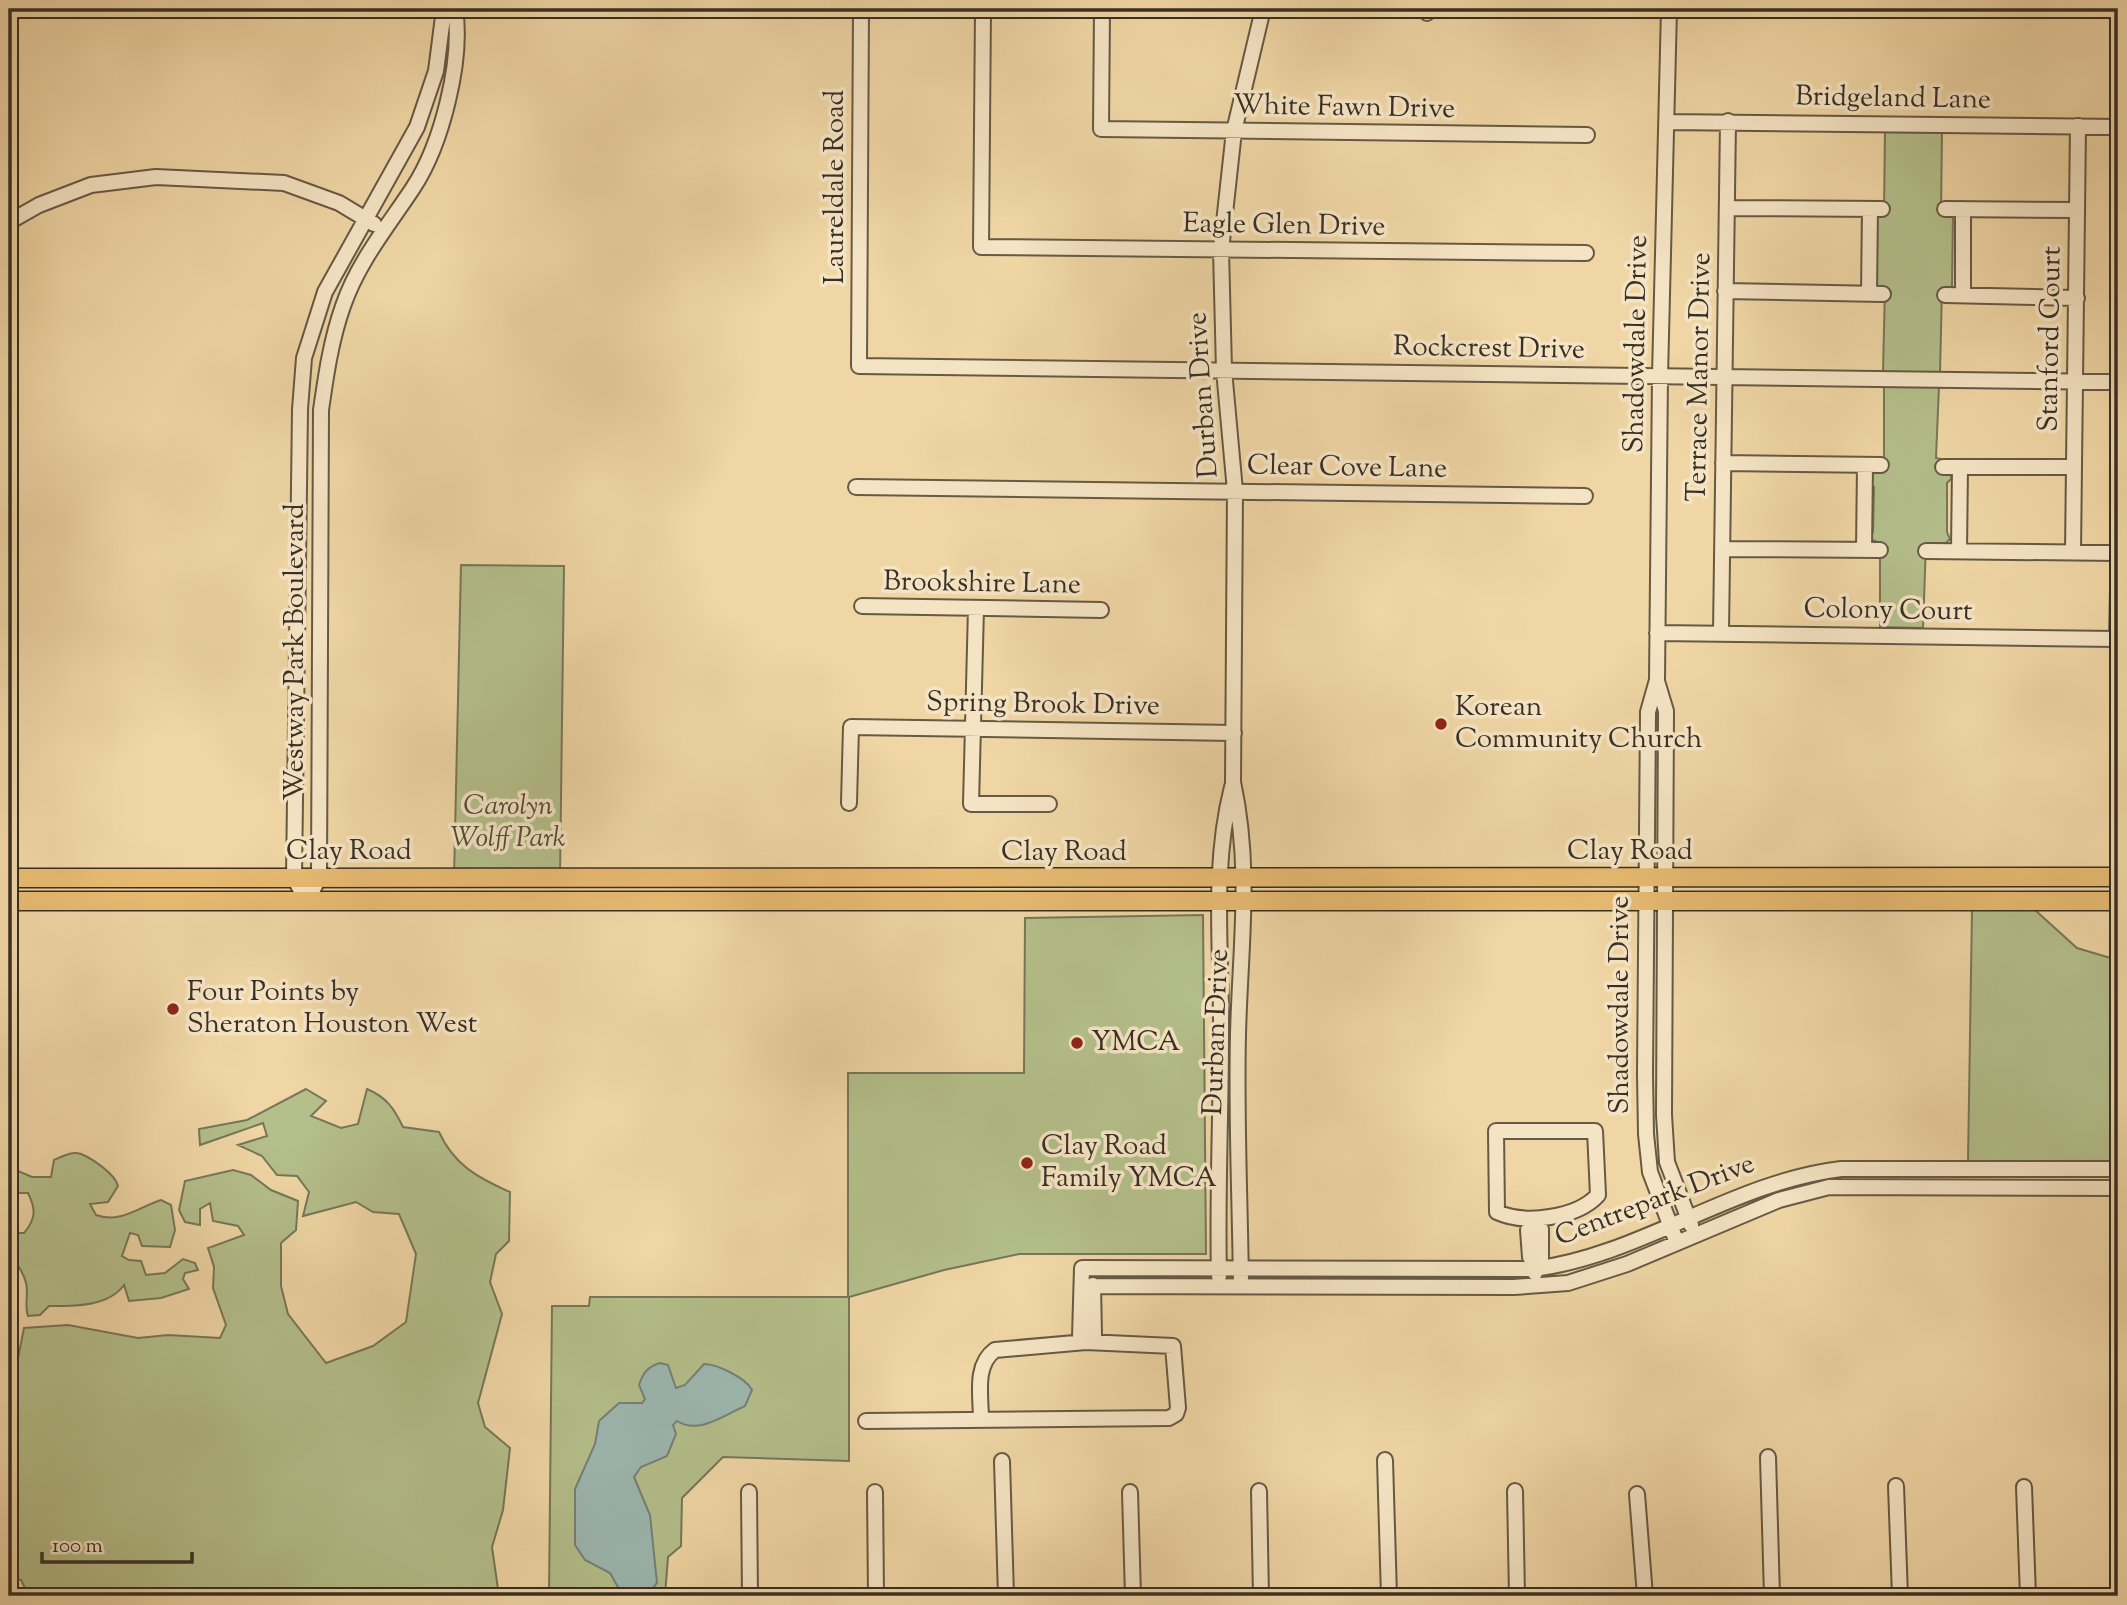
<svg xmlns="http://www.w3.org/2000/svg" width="2127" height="1605" font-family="'Sorts Mill Goudy',serif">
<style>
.green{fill:#b4bf8b;stroke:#767758;stroke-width:2}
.water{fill:#9db7b0;stroke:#758178;stroke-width:2}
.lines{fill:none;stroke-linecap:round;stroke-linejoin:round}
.minor-casing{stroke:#665945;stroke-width:18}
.major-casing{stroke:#382f25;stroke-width:21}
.minor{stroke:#f5e4c4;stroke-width:14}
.major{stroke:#e8bb72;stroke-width:18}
.poi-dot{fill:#8f2418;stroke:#f5e4c4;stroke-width:2.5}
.labels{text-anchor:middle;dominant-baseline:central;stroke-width:7;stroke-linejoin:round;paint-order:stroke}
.street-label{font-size:28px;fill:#382f25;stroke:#f5e4c4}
.poi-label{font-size:28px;fill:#382f25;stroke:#f5e4c4;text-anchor:start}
.park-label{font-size:28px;font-style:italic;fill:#514c39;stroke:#f5e4c4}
</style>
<rect width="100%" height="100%" fill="#f0d6a5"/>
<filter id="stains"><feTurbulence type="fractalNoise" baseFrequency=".00286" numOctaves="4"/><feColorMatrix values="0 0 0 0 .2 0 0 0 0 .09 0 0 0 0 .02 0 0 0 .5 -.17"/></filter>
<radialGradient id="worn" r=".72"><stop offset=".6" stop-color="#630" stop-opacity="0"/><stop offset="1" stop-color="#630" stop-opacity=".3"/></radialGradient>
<!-- green -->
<path class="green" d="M1885,129L1942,130L1941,214H1953L1952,287L1942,288L1940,373L1883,372L1885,287L1873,286L1874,213H1884Z
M1884,384L1939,386L1936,458L1941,459V471L1948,472L1952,478L1947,483V532L1950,539L1946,543H1926L1923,628L1880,627V543L1870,539V532H1873L1874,487L1870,486L1872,473L1884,471Z
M461,565L564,566L560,878H454Z
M1972,910H2035L2077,948L2114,959L2118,1006V1161H1968Z
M1203,915L1206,1254H1019L944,1270L849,1297V1461L723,1457L682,1498L681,1546L668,1557L665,1596H549L552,1306H589L590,1297H848V1073H1024L1025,918Z
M306,1089L326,1101L311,1116L341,1128L358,1124L367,1089C386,1097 394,1108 403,1127L439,1132C454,1165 478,1178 510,1192L509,1241L496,1254L490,1282L502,1314L478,1403L485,1427L510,1448L503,1510L492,1547L499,1596H29L21,1580L9,1577V1404L24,1328L68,1325L138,1338L168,1335L220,1338L226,1325L213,1288L214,1267L208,1248L244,1235L238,1226L213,1221L210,1203L200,1209V1225L185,1222L179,1210L185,1181L233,1170L251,1175L271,1190L298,1201L296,1230L281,1243V1286L288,1314L326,1363L373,1346L406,1322L416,1254L399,1214L373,1212L356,1202L303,1216L309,1192L297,1176L277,1175L262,1156L238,1145L267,1136L263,1123L200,1145L199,1129L247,1120Z
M9,1152L18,1171L32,1177H51L54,1160C63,1156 72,1151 81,1154C93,1159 115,1174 118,1186L108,1202L90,1204L96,1215C120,1224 139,1207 161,1200L171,1205L175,1230L170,1247L142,1246L138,1235L130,1233L122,1256L129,1260L141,1261L146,1275L165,1273L183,1259L195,1263L198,1270L185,1273L183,1279L189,1289L161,1298L129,1301L124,1285C108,1307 74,1306 49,1306L40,1315L28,1316C24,1305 29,1294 26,1283C21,1261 5,1260 10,1233H24C36,1219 36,1209 28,1193H17L15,1201L9,1202Z"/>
<!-- water -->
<path class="water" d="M660,1363L668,1365L676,1388L685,1385L704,1364C717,1364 746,1378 752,1390L745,1406C724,1415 699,1435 677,1421L673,1425L676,1434L667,1456L641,1467L634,1477L650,1515L657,1583L646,1596H623L610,1573L585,1560L575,1545V1489L595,1444L599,1421L619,1403H642L645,1399L639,1385C643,1373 647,1367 660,1363Z"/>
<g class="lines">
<!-- minor casing -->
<g class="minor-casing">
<path id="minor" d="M861,9L859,366L2118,382
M983,9L981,247L1586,253
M1102,9L1101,129L1587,135
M1427,9V13
M1669,9L1660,376L1657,680L1648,712L1645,1074L1646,1134L1650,1172L1677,1243
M1867,9H2043
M1667,122L2118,127
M1727,208L1882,209
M1945,209L2077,210
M9,222L39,205L91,185L156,177L284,183L339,203L374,224
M1725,291L1883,294
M1869,294L1870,209
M1945,295L2077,298
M1963,295V209
M1723,463L1881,465
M1943,467H2073
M856,487L1585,496
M1722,549L1880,550
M1864,550L1865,465
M1926,551L2118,553
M1959,551L1960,467
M2073,552L2078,126
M862,606L1101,610
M976,608L971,804H1049
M1657,633L2117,639L2118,591
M1721,633L1728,121
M1657,681L1666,711L1664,1115L1667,1162L1691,1225
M849,803L851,727L1234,733
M307,901L294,878L300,409L304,358L325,292L417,127L436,71L444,9
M307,901L319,878L321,410C326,375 331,340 343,306C358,262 388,226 413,188C442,144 463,60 455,9
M1496,1131H1595L1598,1195C1577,1218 1525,1225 1497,1212Z
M1535,1219L1541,1229V1258L1535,1265V1273
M1535,1265L1530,1257L1528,1230L1535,1222
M1219,1276C1217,1196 1221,1116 1221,1036C1222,951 1211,870 1232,787
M1241,1285C1240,1201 1236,1118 1238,1035C1240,947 1252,870 1233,782L1235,491L1224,370L1221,250L1234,131L1263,9
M1082,1286L1514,1287L1568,1283L1627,1264L1779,1200L1829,1187L2118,1188
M1086,1342L1080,1337L1082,1268L1534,1269C1642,1255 1732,1182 1841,1169H2118
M1086,1342L1094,1335L1093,1285
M866,1421C967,1420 1068,1419 1169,1418L1176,1414L1178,1408L1173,1346L1086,1342L995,1350C974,1365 981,1396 981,1420
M1768,1457L1772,1596
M1385,1460L1389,1596
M1002,1461L1006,1596
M1896,1486L1900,1596
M2024,1487L2028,1596
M1259,1491L1261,1596
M1515,1491L1517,1596
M749,1492L750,1596
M875,1492L876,1596
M1130,1492L1133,1596
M1637,1494L1645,1596"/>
</g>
<!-- major casing -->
<g class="major-casing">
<path id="major" d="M9,878L2118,877
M9,901H2118"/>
</g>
<!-- minor -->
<use href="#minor" class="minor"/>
<!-- major -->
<use href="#major" class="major"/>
</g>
<!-- markers -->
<g class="poi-dot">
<circle cx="1441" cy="724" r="7"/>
<circle cx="173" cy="1009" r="7"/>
<circle cx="1077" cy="1043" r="7"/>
<circle cx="1027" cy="1163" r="7"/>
</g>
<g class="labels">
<!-- street labels -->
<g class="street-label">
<text transform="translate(1893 99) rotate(1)">Bridgeland Lane</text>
<text transform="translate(1344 108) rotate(1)">White Fawn Drive</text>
<text transform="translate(836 187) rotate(-90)">Laureldale Road</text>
<text transform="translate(1284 226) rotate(1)">Eagle Glen Drive</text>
<text transform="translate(2051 339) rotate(-89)">Stanford Court</text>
<text transform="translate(1637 344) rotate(-89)">Shadowdale Drive</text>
<text transform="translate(1489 349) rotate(1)">Rockcrest Drive</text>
<text transform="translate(1700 377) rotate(-89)">Terrace Manor Drive</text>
<text transform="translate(1204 395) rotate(-94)">Durban Drive</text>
<text transform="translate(1347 468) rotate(1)">Clear Cove Lane</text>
<text transform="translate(982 584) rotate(1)">Brookshire Lane</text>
<text transform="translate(1888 611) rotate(1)">Colony Court</text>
<text transform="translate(296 652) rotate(-90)">Westway Park Boulevard</text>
<text transform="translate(1043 705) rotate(1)">Spring Brook Drive</text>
<text x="349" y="852">Clay Road</text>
<text x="1630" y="852">Clay Road</text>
<text x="1064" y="853">Clay Road</text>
<text transform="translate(1621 1005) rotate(-90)">Shadowdale Drive</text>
<text transform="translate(1217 1032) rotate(-88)">Durban Drive</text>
<text transform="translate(1655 1201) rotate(-21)">Centrepark Drive</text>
</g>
<!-- poi labels -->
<g class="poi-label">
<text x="1455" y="708">Korean<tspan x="1455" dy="32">Community Church</tspan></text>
<text x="187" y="993">Four Points by<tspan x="187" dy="32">Sheraton Houston West</tspan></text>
<text x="1091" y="1043">YMCA</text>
<text x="1041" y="1147">Clay Road<tspan x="1041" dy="32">Family YMCA</tspan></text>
</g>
<!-- park labels -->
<g class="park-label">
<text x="508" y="807">Carolyn<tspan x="508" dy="32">Wolff Park</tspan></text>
</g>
</g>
<!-- margin -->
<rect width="2127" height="1605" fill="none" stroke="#f0d6a5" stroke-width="35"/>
<rect x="10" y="10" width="2106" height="1584" fill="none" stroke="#382f25" stroke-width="3.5"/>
<rect x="18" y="18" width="2092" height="1570" fill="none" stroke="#382f25" stroke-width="2"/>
<!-- scale -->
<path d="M42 1552v10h150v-10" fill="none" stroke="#382f25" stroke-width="3.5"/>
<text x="52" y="1552" font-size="21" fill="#382f25" stroke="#f5e4c4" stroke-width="5" paint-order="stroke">100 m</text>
<rect width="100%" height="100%" filter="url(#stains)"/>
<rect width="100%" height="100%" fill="url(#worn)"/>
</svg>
